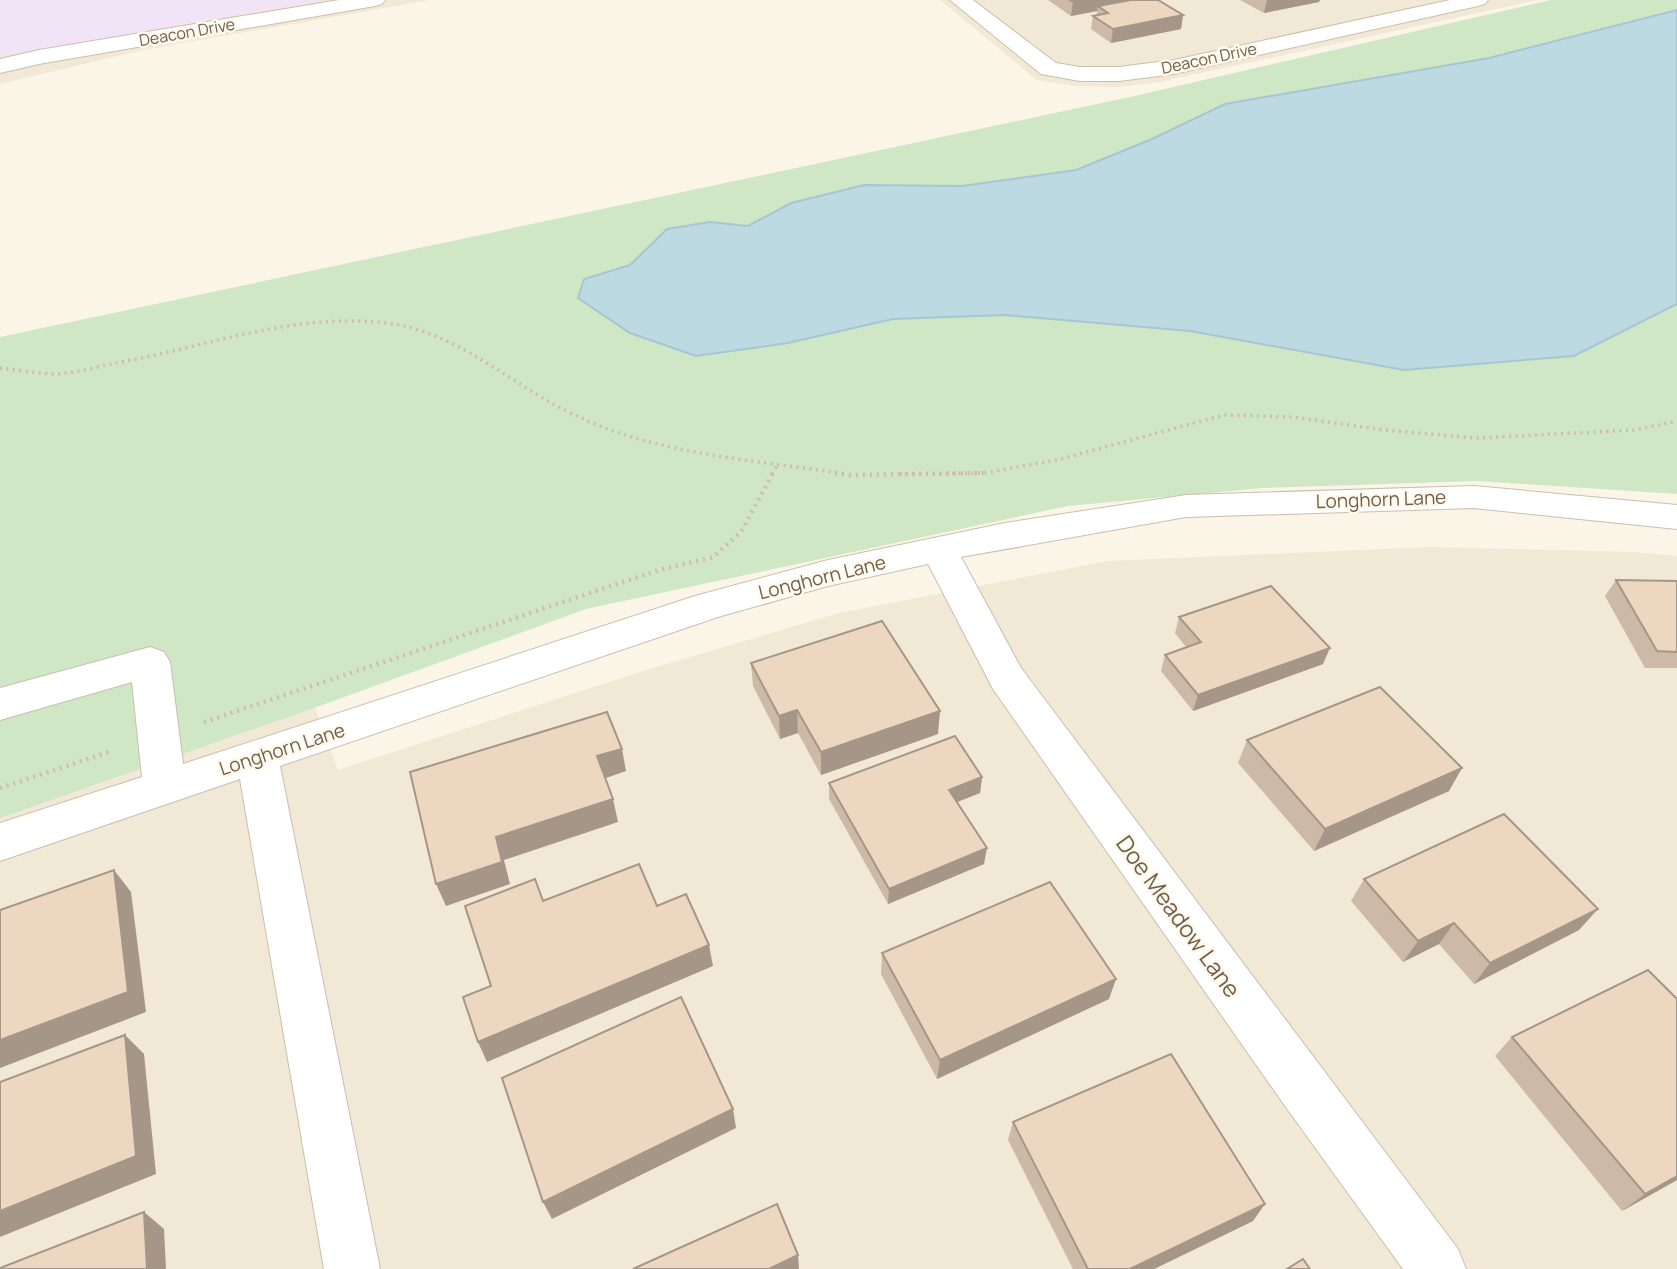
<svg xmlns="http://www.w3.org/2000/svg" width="1677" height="1269" font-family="Manrope,sans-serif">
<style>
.residential{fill:#f1e8d6}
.education{fill:#f2e4f7}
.green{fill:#d0e7c6}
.water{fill:#bdd9e2;stroke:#a4c7d3;stroke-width:2}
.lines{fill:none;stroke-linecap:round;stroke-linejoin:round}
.minor-casing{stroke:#cbbeae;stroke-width:2}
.path-far1{stroke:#d2bba4;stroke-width:3.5;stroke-dasharray:2 4.5;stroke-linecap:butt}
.path{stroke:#d2bba4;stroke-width:4.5;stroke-dasharray:2 5;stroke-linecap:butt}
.minor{fill:#fff;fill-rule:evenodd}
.wall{fill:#ccb9a6}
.shaded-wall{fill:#a69687}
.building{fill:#edd7c1;stroke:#a69687;stroke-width:2}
.labels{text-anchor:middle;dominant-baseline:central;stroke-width:5;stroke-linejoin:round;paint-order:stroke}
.far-street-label{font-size:16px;fill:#725e4d;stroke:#fdf9ed}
.street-label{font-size:19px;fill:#725e4d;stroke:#fdf9ed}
.near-street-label{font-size:23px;fill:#725e4d;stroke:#fdf9ed}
</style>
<rect width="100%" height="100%" fill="#faf5e7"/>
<!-- residential -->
<path class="residential" d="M0,0H430L143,50L0,84Z
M940,0H1538L1154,83L1118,87L1075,86L1037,80Z
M0,464L280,614L338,770L643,671L839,613L1108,561L1428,547L1635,552L1677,556V1269H0Z"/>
<!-- education -->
<path class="education" d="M0,0H325L0,56Z"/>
<!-- green -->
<path class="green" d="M1551,0H1677V494L1477,481L1263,488L1068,506L586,609L314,708L0,818V337L1130,97Z"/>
<!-- water -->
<path class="water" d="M1677,10V304L1574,356L1404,370L1190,331L1005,315L893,319L788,343L696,356L630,333L578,298L584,279L630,265L667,229L710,222L748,226L791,203L864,185L962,186L1076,170L1152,139L1225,104L1489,58Z"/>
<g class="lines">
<!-- minor casing -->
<g class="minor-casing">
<path id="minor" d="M339,0H385L382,4L375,6L39,64L0,73V59L39,50Z
M950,0H973L1056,63L1080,67H1119L1174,60L1450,0H1488L1485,4L1478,6L1174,74L1119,81H1080L1041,74Z
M1474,486L1677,505V529L1474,508L1186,517L961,557L1021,668L1458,1249L1466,1269H1403L1285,1106L993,689L928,564L828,586L718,617L280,766L380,1269H324L240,779L0,861V823L142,777L132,682L0,720V688L150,647L164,652L170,662L183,764L695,596L828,560L1005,523L1186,495Z"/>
</g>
<!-- path-far1 -->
<path class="path-far1" d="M0,368C17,370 35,373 53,374C73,374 96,367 116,363C207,347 298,310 393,324C461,334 515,388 577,416C659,455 756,460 845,474
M772,474L778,464
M900,474L984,473L1057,460L1224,415L1292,417L1385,430L1476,438L1635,430L1677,421"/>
<!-- path -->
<path class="path" d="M835,473L850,475L987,473
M204,722L659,570L713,557L741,532L773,473
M0,788L112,751"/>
<!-- minor -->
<use href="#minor" class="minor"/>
</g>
<!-- wall -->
<path class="wall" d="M1048,0H1158L1183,15L1181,29L1111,43L1091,29L1093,16L1097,15V11L1071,16Z
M1240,0H1320L1319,2L1264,13Z
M1616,580L1677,581V668H1645L1605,596Z
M1179,617L1323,664L1193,711L1161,671L1165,655L1186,647L1175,633Z
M751,663L938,734L821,775L798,733L780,739L753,686Z
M1247,740L1449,791L1314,851L1238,763Z
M982,777L980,793L957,802L984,864L888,904L829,799V783Z
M1364,879L1579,930L1474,984L1439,944L1403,962L1351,901Z
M882,953L1109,999L937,1079L881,974Z
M1677,999V1180L1622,1211L1495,1056L1512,1037Z
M1013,1122L1253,1221L1154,1269H1073L1008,1140Z"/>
<!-- shaded-wall -->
<path class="shaded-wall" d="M1085,0H1130L1098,6L1097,11L1071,16L1073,2Z
M1267,0H1320L1319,2L1264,13Z
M1183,15L1181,29L1111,43L1113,29Z
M1330,648L1323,664L1193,711L1198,695Z
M797,710L798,733L780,739L779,716Z
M940,711L938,734L821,775V752Z
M622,749L626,771L603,779L597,756Z
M1462,768L1449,791L1314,851L1325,829Z
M982,777L980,793L947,806L949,790Z
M613,799L618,822L504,860L510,884L446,906L436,884L496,837Z
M987,848L984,864L888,904L889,889Z
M114,870L131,892L146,1012L0,1068V1040Z
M1598,909L1579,930L1474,984L1490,963Z
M1454,923L1439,944L1403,962L1418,941Z
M709,945L713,966L487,1062L478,1042Z
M1116,979L1109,999L937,1079L940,1060Z
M125,1035L144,1054L156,1174L0,1237V1211Z
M733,1109L736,1128L552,1219L543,1202Z
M1677,1176V1180L1622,1211L1645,1194Z
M1265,1204L1253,1221L1154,1269H1130Z
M144,1212L164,1229L166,1269H147Z
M798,1255L799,1269H769Z"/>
<!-- building -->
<path class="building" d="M1070,0H1085L1073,2Z
M1131,0H1158L1183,15L1113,29L1093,16L1108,13L1098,6Z
M1616,580L1677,581V652L1657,651Z
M1271,586L1330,648L1198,695L1165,655L1201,642L1179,617Z
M882,621L940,711L821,752L797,710L779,716L751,663Z
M1380,687L1462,768L1325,829L1247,740Z
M607,712L622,749L597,756L613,799L496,837L502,862L436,884L410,772Z
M955,736L982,777L949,790L987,848L889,889L829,783Z
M1504,814L1598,909L1490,963L1454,923L1418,941L1364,879Z
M639,864L657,906L686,894L709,945L478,1042L463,997L491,986L465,906L535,879L543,901Z
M114,870L128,992L0,1040V910Z
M1050,882L1116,979L940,1060L882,953Z
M1648,970L1677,999V1176L1645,1194L1512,1037Z
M681,997L733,1109L543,1202L502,1078Z
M125,1035L136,1156L0,1211V1082Z
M1171,1054L1265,1204L1130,1269H1088L1013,1122Z
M777,1204L798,1255L769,1269H633Z
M144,1212L147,1269H0V1268Z
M1303,1259L1310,1269H1287Z"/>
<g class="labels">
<!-- far-street labels -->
<g class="far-street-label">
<text transform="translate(187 32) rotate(-10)">Deacon Drive</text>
<text transform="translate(1209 58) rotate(-12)">Deacon Drive</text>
</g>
<!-- street labels -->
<g class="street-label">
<text transform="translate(1381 499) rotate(-2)">Longhorn Lane</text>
<text transform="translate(822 577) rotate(-14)">Longhorn Lane</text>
<text transform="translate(282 749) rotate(-18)">Longhorn Lane</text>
</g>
<!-- near-street labels -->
<g class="near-street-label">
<text transform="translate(1179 916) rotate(54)">Doe Meadow Lane</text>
</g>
</g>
</svg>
